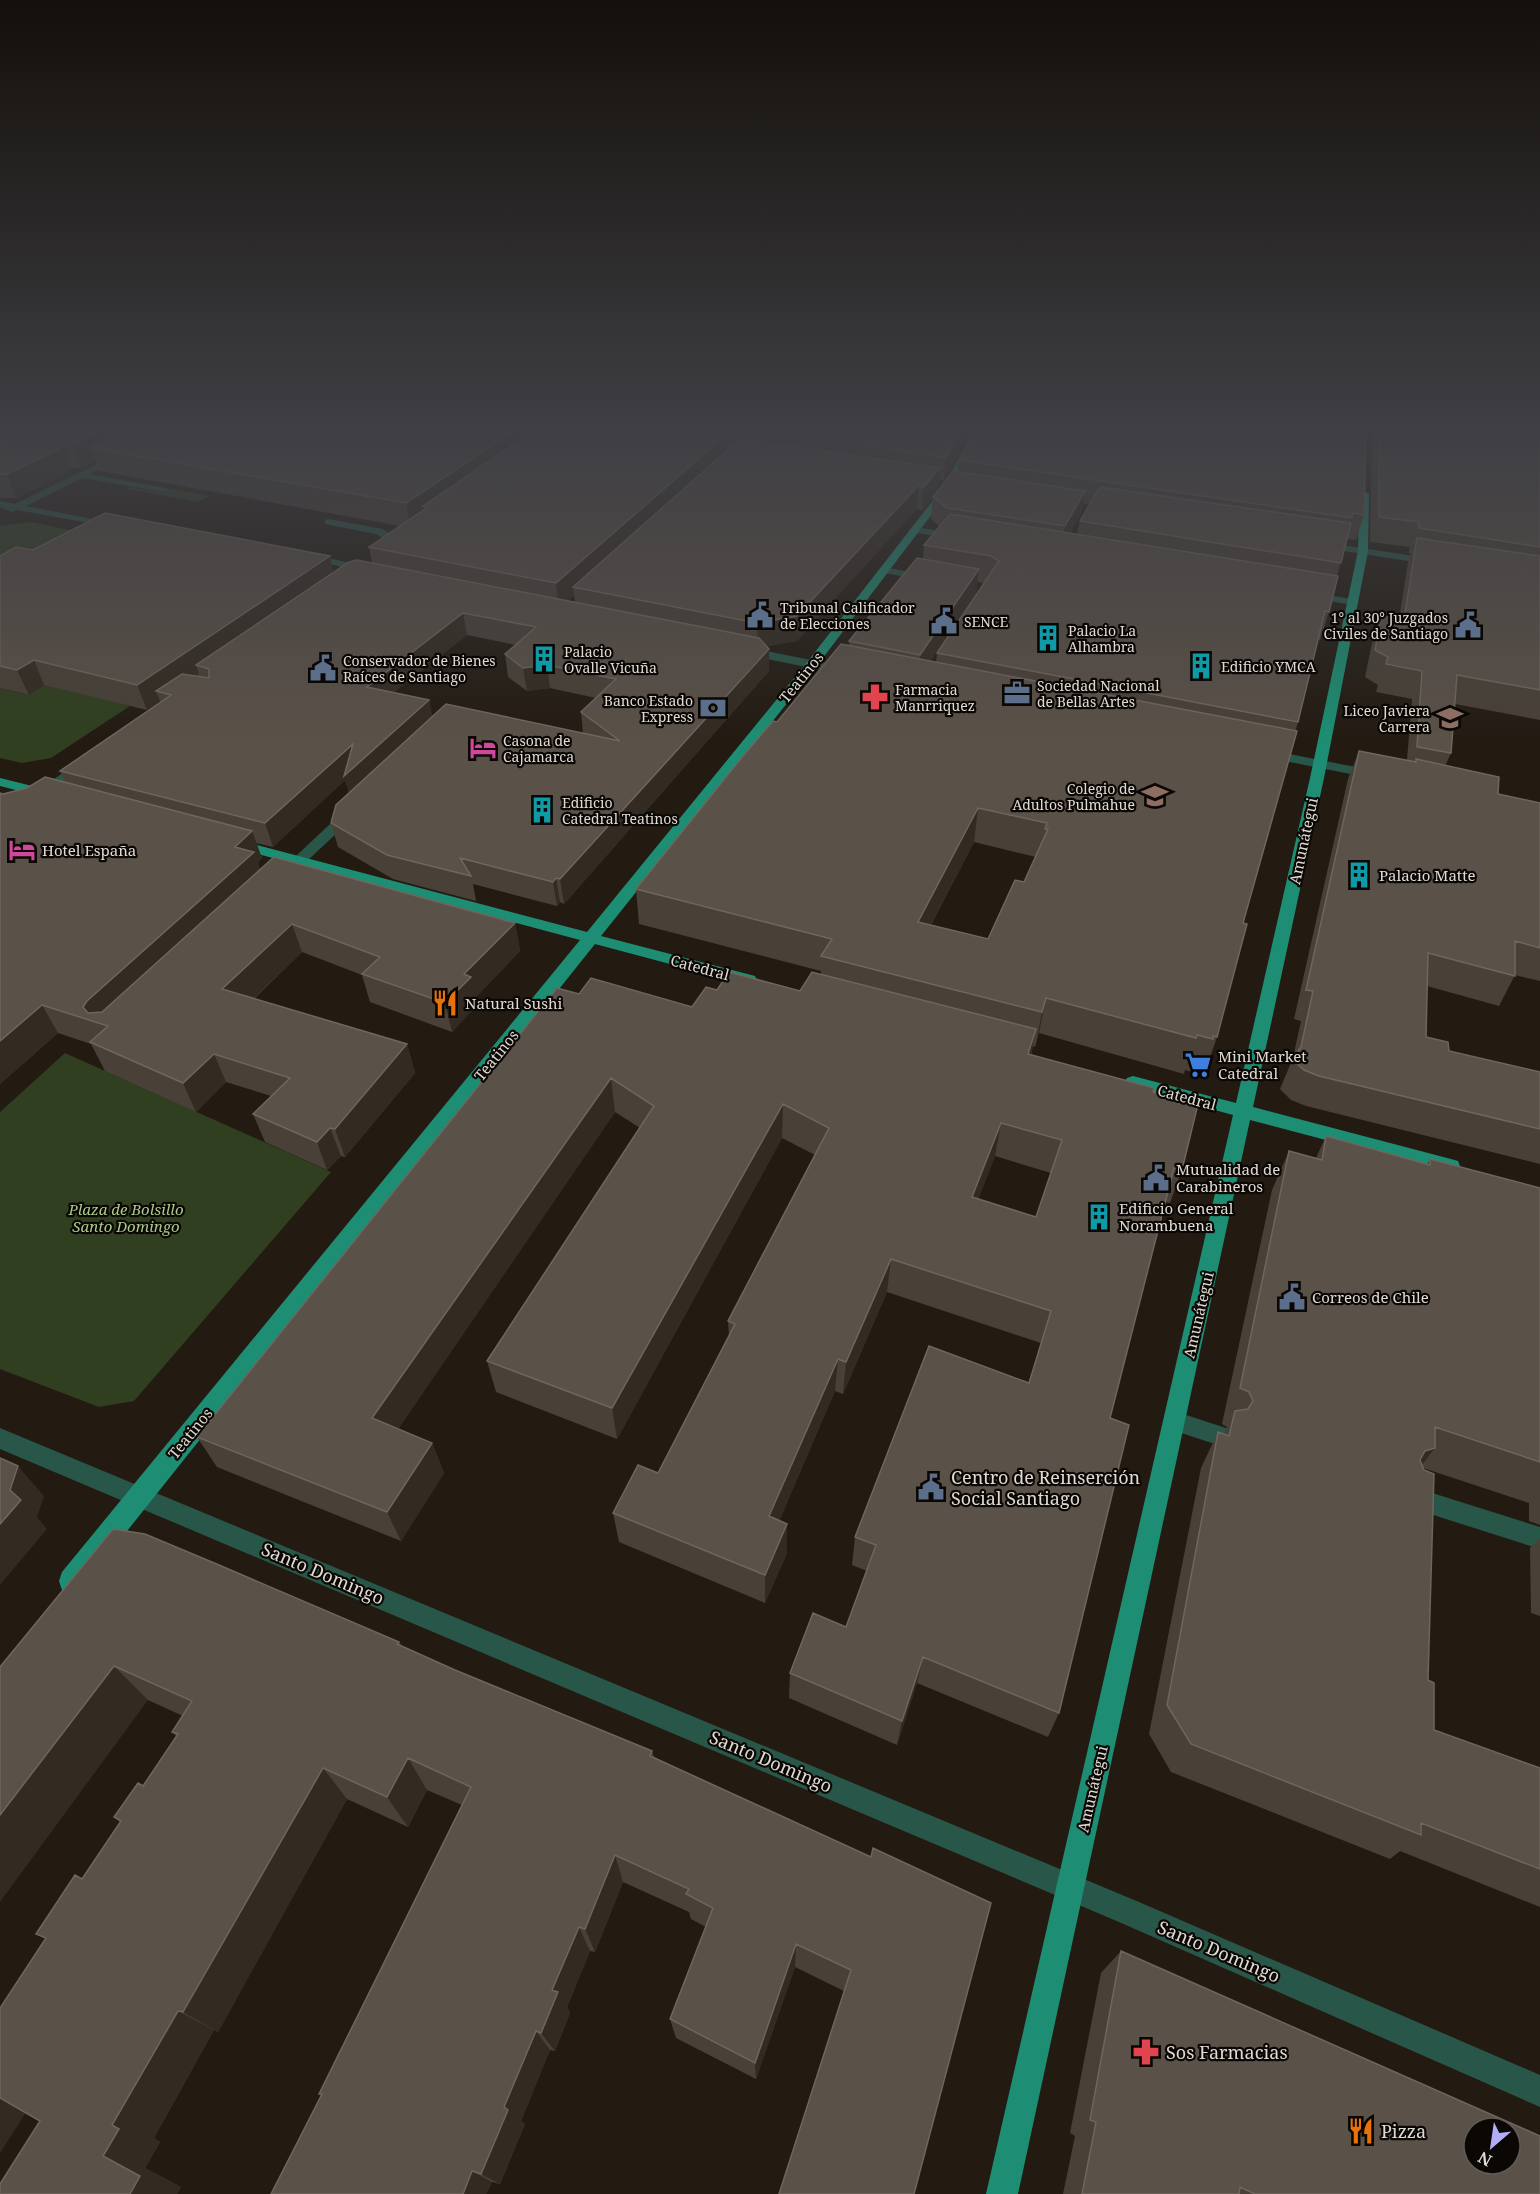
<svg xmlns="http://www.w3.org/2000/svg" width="1540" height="2194" font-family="'Noto Serif',serif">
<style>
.green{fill:#303f1f}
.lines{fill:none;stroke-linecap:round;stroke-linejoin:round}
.minor{fill:#285648;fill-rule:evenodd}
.major{fill:#1d8e73;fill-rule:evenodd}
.wall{fill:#494137;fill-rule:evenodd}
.shaded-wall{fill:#332b21}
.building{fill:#5a5148;stroke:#6f665e;stroke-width:1.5;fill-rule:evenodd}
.labels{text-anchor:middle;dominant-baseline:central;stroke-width:4.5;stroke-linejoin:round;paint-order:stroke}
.far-poi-label{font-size:14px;fill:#e0dad4;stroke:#0a0704;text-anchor:start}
.street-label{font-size:15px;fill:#e0dad4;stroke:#0a0704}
.poi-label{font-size:15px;fill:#e0dad4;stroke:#0a0704;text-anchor:start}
.park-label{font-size:15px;font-style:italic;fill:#accb8b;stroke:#0a0704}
.near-poi-label{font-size:18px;fill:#e0dad4;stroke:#0a0704;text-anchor:start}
.near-street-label{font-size:18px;fill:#e0dad4;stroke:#0a0704}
</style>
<rect width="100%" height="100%" fill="#231b12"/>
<!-- green -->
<path class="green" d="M131,487L166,493L173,489L209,496L198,502L127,489Z
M31,522L109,538L0,584V526Z
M48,683L130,706L51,758L22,763L0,758V688L28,695Z
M65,1053L331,1172L134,1401L99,1407L0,1369V1112Z"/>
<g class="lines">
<!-- minor -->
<path class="minor" d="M119,453L124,456L122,458L90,474L166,488L171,491L169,493L82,478L26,506L113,523L117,524V528L17,510L12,512L0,507V501L15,504Z
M329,519L383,529L404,543L399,546L376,534L325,524V520Z
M916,527L957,534L962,537L957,540L912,532V528Z
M1322,542L1434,559L1439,562L1434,565L1318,547L1317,545Z
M307,553L346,562L360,572L355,575L338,566L303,558L302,556Z
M884,567L926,575L931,578L926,581L880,572V568Z
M1310,592L1352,599L1358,602L1352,605L1306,597V593Z
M746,647L846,667L852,671L846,675L742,654L740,651Z
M1264,749L1376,771L1383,775L1376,779L1259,756V750Z
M83,760L88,761V767L0,824V814Z
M350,809L357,813L355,816L290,877H280L278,874L280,871L345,810Z
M1174,1411L1229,1429L1232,1436L1229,1443L1221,1446L1166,1428L1163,1421L1166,1414Z
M0,1428L1139,1902L1540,2075V2107L1119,1922L0,1449Z
M1410,1486L1540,1527V1549L1402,1505L1398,1497L1402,1489Z"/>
<!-- major -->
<path class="major" d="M973,432H982L951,489L816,667L601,936L755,976L757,980L755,984L749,985L595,944L80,1590L71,1593L62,1590L59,1581L62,1572L580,940L232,847L230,844L232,841H242L587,932L808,661L944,486Z
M1364,491L1369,494L1368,551L1324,778L1253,1107L1451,1159L1458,1161L1460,1166L1458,1171L1451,1173L1250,1120L1018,2194H986L1233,1115L1127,1086L1124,1082L1127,1078L1133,1076L1236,1103L1310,778L1358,551L1359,494Z
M0,778L56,792L58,795L51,799L0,786Z"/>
</g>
<!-- wall -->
<path class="wall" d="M0,432H970L944,481L938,480V491L922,511L917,508L797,641L767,646L769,649V671L564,904L560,902L557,906L473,884L476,901L393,879L338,847L331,823L349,793L345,780L273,847L256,843L262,858L258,862L260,870L515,923L520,951L475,998L477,1005L452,1032L370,1002L362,975L302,952L254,999L407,1044L415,1073L345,1157L341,1156L327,1170L265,1142L253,1114L271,1096L226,1082L196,1112L105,1071L91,1044L58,1033L0,1084L3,794L65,782L60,771L160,702V701L147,710L44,685L29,695L0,688V556L33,550L334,572L372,563L369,547L400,526L100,471L96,461L81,468L72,467L66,474L16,498H0ZM574,595L575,602L568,601ZM467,635L516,645L505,654L508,677L527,691L550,688L596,698L581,712L583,733L432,716L429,700L394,692Z
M1372,432H1540V720L1455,704L1451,753L1445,766L1498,794L1540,803V981L1515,975L1499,1006L1427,986L1426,1037L1449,1051L1540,1072V1164L1306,1106L1291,1100L1280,1089L1293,1058L1301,1021L1294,1019L1348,779L1359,751L1407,760L1412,699L1376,692L1378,685L1365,677L1372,643L1381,616L1399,619L1408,563L1411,553H1409L1410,547L1370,542Z
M959,460L1364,515L1356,540L1347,539L1337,576L1329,612L1320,640H1318L1298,722L1243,923L1217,1037L1205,1072L1202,1071L1201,1074L1185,1070L1184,1074L1039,1033L1035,1047L1033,1046L1031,1055L1153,1092L1182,1170L1170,1203L1165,1202L1110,1418L1059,1713L1048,1737L917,1683L897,1745L789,1698L790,1673L846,1627L867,1571L852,1565L855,1537L1029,1383L1041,1343L887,1292L843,1394L835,1391L779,1521L787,1553L765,1603L619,1542L613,1513L658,1473L729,1336L728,1321L815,1155L782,1138L617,1439L496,1392L487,1361L640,1128L615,1112L398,1429L432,1443L444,1473L401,1541L217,1467L197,1437L579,994L692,1007L717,990L800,991L821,974V971L639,924L636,889L777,722L849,645V641L923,559L924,545L939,526L931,519L933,497L958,472ZM1083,503L1090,504L1080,521L1077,534L1070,533L1081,513ZM977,582L984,583L937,653L936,662L930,661L976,593ZM974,842L1036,857L1024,882L988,939L931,925ZM995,1156L1051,1173L1036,1217L978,1199Z
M1326,1136L1427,1164L1430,1159L1540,1188V1525L1529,1521V1503L1423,1468L1428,1680L1434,1730L1540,1768V1907L1400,1851L1390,1859L1171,1772L1149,1734L1201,1468L1218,1432L1224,1434L1227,1427L1222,1424L1272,1190L1289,1151L1316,1158Z
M1540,1538V1616L1531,1613L1530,1548Z
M399,1642L402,1646L455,1670L652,1751L654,1757L871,1857L991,1903L844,1991L795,1967L756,2079L676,2038L670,2019L706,1927L691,1919L689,1912L623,1882L595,1952L590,1951L567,2007L570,2013L555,2051L550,2050L521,2121L525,2124L500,2184L492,2182L486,2194H271L321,2095L319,2094L462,1805L427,1790L408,1827L347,1799L218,2032L214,2030L154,2138L160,2142L145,2168L181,2187L177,2194H0L40,2121L46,1939L36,1934L82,1879L120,1822L114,1817L143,1786L176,1736L172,1732L183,1716L148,1700L0,1667Z
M1121,1951L1540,2194H1063L1075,2136L1070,2133L1101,1973Z"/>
<!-- shaded-wall -->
<path class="shaded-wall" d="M99,432H154L91,448L96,461L81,468L73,445Z
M513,432H550L428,507L423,506L425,518L411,528L406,503Z
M735,432H750V436L735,450Z
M960,432H970L944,481L946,458Z
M726,435V458L573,587L574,595L559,609L556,583Z
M63,443L72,467L66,474L16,498L7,474Z
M940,468L938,491L922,511L923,488Z
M919,485L917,508L797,641L758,648L757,623Z
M1085,491L1081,513L1061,549L1065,526Z
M330,556L335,580L196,665L199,674L169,694L156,691L160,701L147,710L137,685Z
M979,569L976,593L918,680L920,655Z
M463,613L467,635L372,709L367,687Z
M769,649V671L564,904L560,879Z
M34,660L44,685L29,695L17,670Z
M547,665L550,688L527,691L523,668Z
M429,700L434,723L351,800L345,780L273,847L265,823L353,744Z
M978,808L974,842L914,957L918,922Z
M252,831L262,858L258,862L264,880L106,1026L90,1020L83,1007L87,1001L235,847Z
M556,878L560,902L557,906L553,882Z
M515,923L520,951L475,998L477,1005L452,1032L445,1003L464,974Z
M292,924L302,952L234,1017L222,989Z
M1046,998L1039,1033L1035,1047L1042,1012Z
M42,1005L58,1033L0,1084V1041Z
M1036,1029L1029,1063L1028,1054Z
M407,1044L415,1073L345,1157L335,1129Z
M214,1054L226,1082L196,1112L183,1083Z
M611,1078L615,1112L385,1448L372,1418Z
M783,1104L782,1138L617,1439L612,1408Z
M1001,1123L995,1156L966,1231L972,1197Z
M330,1128L341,1156L327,1170L317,1142Z
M891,1259L887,1292L843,1394L846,1362Z
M838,1359L835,1391L769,1545V1516Z
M432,1443L444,1473L401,1541L387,1512Z
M1435,1448L1408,1483L1425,1451Z
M18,1466L44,1496L37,1517L47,1529L0,1585V1524L10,1490Z
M787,1524V1553L765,1603V1575Z
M923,1657L917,1683L897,1745L902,1721Z
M114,1666L148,1700L0,1902V1815Z
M408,1758L427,1790L408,1827L387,1797Z
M323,1768L347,1799L218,2032L183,2012Z
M615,1855L623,1882L595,1952L585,1929Z
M579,1927L590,1951L567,2007L570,2013L555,2051L541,2033L552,1990Z
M796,1944L795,1967L756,2079L755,2063Z
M178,2011L214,2030L154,2138L160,2142L145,2168L181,2187L177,2194H130L103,2156L112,2125Z
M536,2031L550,2050L521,2121L525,2124L500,2184L481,2174L504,2107Z
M0,2093L32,2103L0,2153Z
M472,2171L492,2182L486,2194H463Z"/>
<!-- building -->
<path class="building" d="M0,432H99L73,445L63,443L58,450L7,474H0Z
M122,432H513L406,503L91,448Z
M532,432H707L726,435L556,583L369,547L428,507L423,506Z
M775,432H960L946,458Z
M974,432H1366L1364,515L1353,513L1352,518L959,460Z
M1379,432H1540V547L1418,528L1419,522L1379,517Z
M740,439L940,468L923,488L919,485L797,616L757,623L573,587Z
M953,471L1085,491L1065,526L947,508L933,497Z
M1100,487L1351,523L1341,563L1080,521Z
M105,513L330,556L137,685L34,660L17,670L0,666V556L16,547L33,550Z
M950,514L1338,576L1329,612L1325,611L1298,722L937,653L999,561L991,556L924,545Z
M1417,538L1540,556V690L1457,675L1451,753L1417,747L1422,671L1386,664L1388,657L1375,650L1381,616L1404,620Z
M917,558L979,569L920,655L849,641Z
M357,560L759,638L769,649L560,879L556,878L553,882L460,858L471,876L387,855L331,823L336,805L446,704L620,741L581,712L616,679L547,665L523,668L505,654L536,627L463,613L367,687L429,700L344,776L353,744L265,823L60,771L171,695L156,691L182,674L209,678V669L196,665L349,562Z
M841,644L1297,731L1243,923L1247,924L1217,1037L1213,1036V1039L1197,1035L1196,1038L1046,998L1042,1012L821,956L832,939L636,889L743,756L773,721L777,722ZM978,808L1047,823L1045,829H1048L1024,882L1015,880L988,939L918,922Z
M1359,751L1416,762V759L1499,777L1498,794L1540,803V948L1515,941V976L1428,953L1426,1037L1448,1042L1449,1051L1540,1072V1129L1319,1076L1304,1070L1292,1059L1301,1047L1313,991L1306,990Z
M45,777L252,831L235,847L254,852L87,1001L83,1007L88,1013L102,1012L274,857L515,923L464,974L471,977L445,1003L362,974L380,957L292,924L222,989L407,1044L335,1129L330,1128L317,1142L253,1114L290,1078L214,1054L183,1083L90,1042L108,1026L42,1005L0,1041V793L3,794L27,788Z
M729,972L800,991L812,972L1036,1029L1028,1054L1154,1088L1153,1092L1198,1104L1182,1170L1174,1168L1110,1418L1129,1425L1059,1713L923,1657L902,1721L790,1673L813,1613L846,1627L876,1545L855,1537L929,1346L1029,1383L1051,1311L891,1259L846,1362L838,1359L769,1516L787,1524L765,1575L613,1513L638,1465L658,1473L735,1324L728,1321L829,1128L783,1104L612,1408L487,1361L654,1106L611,1078L372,1418L432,1443L387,1512L197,1437L557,988L579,994L591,978L692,1007L706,987L717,990ZM1001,1123L1062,1140L1036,1217L972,1197Z
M1326,1136L1430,1165V1159L1540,1188V1462L1435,1427V1448L1425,1451L1420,1460L1424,1470L1434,1474L1428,1680L1434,1683V1730L1540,1768V1869L1421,1823V1835L1191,1744L1167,1705L1218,1432L1229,1436L1235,1411L1248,1409L1253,1401L1249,1392L1240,1388L1289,1151L1322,1160Z
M0,1458L18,1466L10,1490L21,1500L0,1524Z
M113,1529L145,1534L219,1565L399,1642L397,1644L455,1670L652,1751L650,1756L871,1857L873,1848L991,1903L914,2194H779L851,1970L796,1944L755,2063L670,2019L713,1908L686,1894L689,1889L615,1855L585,1929L579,1927L552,1990L558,1992L541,2033L536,2031L504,2107L508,2110L481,2174L472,2171L463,2194H271L322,2094H319L471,1787L408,1758L387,1797L323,1768L183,2012L178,2011L112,2125L119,2129L103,2156L140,2176L130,2194H0V2184L40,2121L0,2098V2008L46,1938L36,1934L75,1875L82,1879L121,1821L114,1817L138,1783L143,1786L178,1734L172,1732L192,1701L114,1666L0,1815V1667Z
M1121,1951L1540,2136V2194H1255L1240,2187L1239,2194H1082L1096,2122L1090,2120ZM1474,2128H1510V2164H1474Z"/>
<!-- sky -->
<linearGradient id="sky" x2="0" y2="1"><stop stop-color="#130f0a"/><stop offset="0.58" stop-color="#3f3f44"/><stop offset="1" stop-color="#3f3f44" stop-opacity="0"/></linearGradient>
<rect width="1540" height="739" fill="url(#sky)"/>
<!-- icons -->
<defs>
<g id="civic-bare" transform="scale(2.07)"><path d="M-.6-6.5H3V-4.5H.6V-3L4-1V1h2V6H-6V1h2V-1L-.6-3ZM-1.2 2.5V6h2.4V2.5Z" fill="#5c6f8a" stroke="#0a0704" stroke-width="2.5" paint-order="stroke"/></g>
<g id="building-bare" transform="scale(2.07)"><path d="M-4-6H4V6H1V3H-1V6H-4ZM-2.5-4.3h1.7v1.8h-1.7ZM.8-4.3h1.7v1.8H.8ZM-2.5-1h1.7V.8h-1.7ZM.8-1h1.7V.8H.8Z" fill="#0f9aa8" stroke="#0a0704" stroke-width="2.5" paint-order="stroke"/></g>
<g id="office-bare" transform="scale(2.07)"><path d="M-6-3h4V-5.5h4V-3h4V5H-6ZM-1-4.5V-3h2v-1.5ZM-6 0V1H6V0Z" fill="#5c6f8a" stroke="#0a0704" stroke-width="2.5" paint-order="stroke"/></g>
<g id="pharmacy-bare" transform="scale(2.07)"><path d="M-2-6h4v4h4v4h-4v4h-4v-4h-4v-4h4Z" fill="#e0444e" stroke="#0a0704" stroke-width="2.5" paint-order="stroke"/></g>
<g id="bank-bare" transform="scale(2.07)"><path d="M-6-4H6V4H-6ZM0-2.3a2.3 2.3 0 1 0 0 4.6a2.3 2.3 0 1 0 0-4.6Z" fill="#5c6f8a" stroke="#0a0704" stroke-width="2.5" paint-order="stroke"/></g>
<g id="school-bare" transform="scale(2.07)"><path d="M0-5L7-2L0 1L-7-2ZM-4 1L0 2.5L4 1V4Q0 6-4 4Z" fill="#8d6e63" stroke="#0a0704" stroke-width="2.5" paint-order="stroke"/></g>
<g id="hotel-bare" transform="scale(2.07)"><path d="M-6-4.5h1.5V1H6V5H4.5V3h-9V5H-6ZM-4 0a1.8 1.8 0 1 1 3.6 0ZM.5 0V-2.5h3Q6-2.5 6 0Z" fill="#d1479c" stroke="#0a0704" stroke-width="2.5" paint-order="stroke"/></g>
<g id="restaurant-bare" transform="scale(2.07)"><path d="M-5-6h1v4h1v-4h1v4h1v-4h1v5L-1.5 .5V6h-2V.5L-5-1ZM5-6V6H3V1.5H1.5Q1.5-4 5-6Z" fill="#e8710a" stroke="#0a0704" stroke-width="2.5" paint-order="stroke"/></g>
<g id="supermarket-bare" transform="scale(2.07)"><path d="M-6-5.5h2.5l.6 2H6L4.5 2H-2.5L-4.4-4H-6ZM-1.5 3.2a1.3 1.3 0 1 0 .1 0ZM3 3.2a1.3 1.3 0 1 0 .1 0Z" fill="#3f7fe0" stroke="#0a0704" stroke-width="2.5" paint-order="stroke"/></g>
</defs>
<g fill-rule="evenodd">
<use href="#civic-bare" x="760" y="615"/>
<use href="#civic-bare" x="944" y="621"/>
<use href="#civic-bare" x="1468" y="625"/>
<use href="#building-bare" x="1048" y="638"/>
<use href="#building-bare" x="544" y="659"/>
<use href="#building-bare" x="1201" y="666"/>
<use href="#civic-bare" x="323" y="668"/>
<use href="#office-bare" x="1017" y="693"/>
<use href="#pharmacy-bare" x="875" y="697"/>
<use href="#bank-bare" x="713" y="708"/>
<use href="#school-bare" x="1450" y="718"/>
<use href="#hotel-bare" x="483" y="748"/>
<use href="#school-bare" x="1155" y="796"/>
<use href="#building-bare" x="542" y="810"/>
<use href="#hotel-bare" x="22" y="850"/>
<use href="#building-bare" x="1359" y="875"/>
<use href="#restaurant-bare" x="445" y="1003"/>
<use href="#supermarket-bare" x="1198" y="1065"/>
<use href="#civic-bare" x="1156" y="1178"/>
<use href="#building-bare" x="1099" y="1217"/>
<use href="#civic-bare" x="1292" y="1297"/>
<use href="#civic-bare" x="931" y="1487"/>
<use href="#pharmacy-bare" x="1146" y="2052"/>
<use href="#restaurant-bare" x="1361" y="2131"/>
</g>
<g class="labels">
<!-- far-poi labels -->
<g class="far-poi-label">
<text x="780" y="607">Tribunal Calificador<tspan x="780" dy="16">de Elecciones</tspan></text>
<text x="1448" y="617" text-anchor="end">1° al 30° Juzgados<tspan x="1448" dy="16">Civiles de Santiago</tspan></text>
<text x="964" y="621">SENCE</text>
<text x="1068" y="630">Palacio La<tspan x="1068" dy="16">Alhambra</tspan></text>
<text x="564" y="651">Palacio<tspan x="564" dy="16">Ovalle Vicuña</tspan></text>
<text x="343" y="660">Conservador de Bienes<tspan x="343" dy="16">Raíces de Santiago</tspan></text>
<text x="1221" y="666">Edificio YMCA</text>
<text x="1037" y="685">Sociedad Nacional<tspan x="1037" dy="16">de Bellas Artes</tspan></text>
<text x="895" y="689">Farmacia<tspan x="895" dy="16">Manrriquez</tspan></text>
<text x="693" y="700" text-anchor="end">Banco Estado<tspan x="693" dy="16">Express</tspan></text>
<text x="1430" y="710" text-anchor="end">Liceo Javiera<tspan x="1430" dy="16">Carrera</tspan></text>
<text x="503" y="740">Casona de<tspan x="503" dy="16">Cajamarca</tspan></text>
<text x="1135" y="788" text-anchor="end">Colegio de<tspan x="1135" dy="16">Adultos Pulmahue</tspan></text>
<text x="562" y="802">Edificio<tspan x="562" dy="16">Catedral Teatinos</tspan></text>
</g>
<!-- street labels -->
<g class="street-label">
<text transform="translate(801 677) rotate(-51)">Teatinos</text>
<text transform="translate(1303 841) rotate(-78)">Amunátegui</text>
<text transform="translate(700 967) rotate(15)">Catedral</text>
<text transform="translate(496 1055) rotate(-51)">Teatinos</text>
<text transform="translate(1187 1097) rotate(15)">Catedral</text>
<text transform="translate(1198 1315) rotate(-77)">Amunátegui</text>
<text transform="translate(190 1433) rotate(-51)">Teatinos</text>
<text transform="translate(1092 1789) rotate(-77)">Amunátegui</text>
</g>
<!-- poi labels -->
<g class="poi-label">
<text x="42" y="850">Hotel España</text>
<text x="1379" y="875">Palacio Matte</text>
<text x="465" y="1003">Natural Sushi</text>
<text x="1218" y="1056">Mini Market<tspan x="1218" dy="17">Catedral</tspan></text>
<text x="1176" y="1169">Mutualidad de<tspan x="1176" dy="17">Carabineros</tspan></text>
<text x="1119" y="1208">Edificio General<tspan x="1119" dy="17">Norambuena</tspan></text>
<text x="1312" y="1297">Correos de Chile</text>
</g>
<!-- park labels -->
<g class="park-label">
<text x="126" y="1209">Plaza de Bolsillo<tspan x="126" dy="17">Santo Domingo</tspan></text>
</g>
<!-- near-poi labels -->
<g class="near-poi-label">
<text x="951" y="1477">Centro de Reinserción<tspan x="951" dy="21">Social Santiago</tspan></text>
<text x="1166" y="2052">Sos Farmacias</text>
<text x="1381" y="2131">Pizza</text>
</g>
<!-- near-street labels -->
<g class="near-street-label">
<text transform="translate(323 1573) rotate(23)">Santo Domingo</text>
<text transform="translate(771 1761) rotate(23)">Santo Domingo</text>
<text transform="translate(1219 1951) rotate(23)">Santo Domingo</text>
</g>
</g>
<!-- north arrow -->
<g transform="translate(1492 2146) rotate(209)"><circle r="28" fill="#0a0704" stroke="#605b57" stroke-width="1.5"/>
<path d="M0-4.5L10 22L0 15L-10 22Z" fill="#b3acf9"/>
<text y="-9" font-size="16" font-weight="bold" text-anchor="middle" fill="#e0dad4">N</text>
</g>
</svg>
